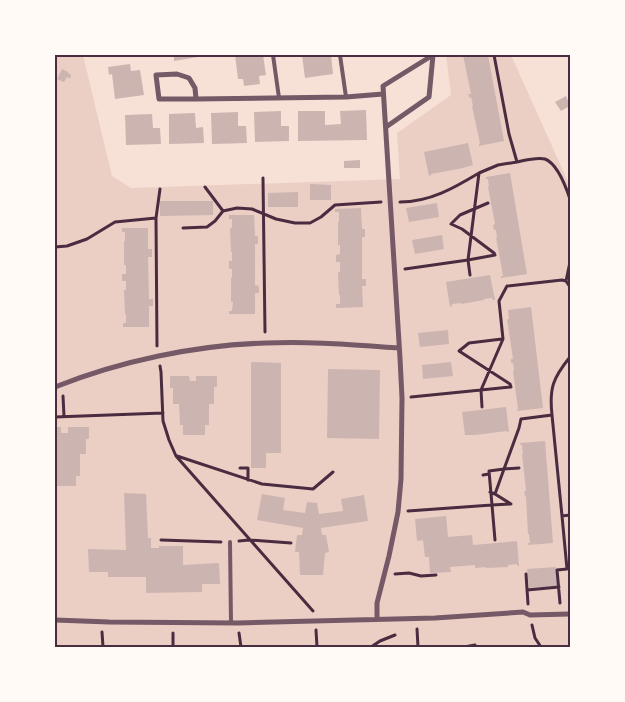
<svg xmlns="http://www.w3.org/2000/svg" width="625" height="702" font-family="'Open Sans',sans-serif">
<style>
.green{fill:#ebcfc5}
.building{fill:#ccb4b1}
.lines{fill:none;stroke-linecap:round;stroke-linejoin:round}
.path{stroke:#4a2c40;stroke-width:3}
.service{stroke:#755966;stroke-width:4}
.minor{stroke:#755966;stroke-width:5}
.neatline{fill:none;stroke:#4a2c40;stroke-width:2}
</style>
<rect width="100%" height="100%" fill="#f7e1d7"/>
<!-- green -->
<path class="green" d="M55,55H83L112,176L131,188L400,179L397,133L451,95L446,55H511L570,186V647H55Z"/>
<!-- building -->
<path class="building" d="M174,55H197L198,57L174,61Z
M235,55H263L266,75L259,76L260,84L244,86L243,79H238Z
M302,55H331L333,74L305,78Z
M463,55H488L504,141L479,146V144L480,143L472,106H473L471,97L469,98V96L468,94H471Z
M130,64L131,71L140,70L144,95L115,99L112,74L109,75L108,67Z
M62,69L68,72V73L71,75L70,79L67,77L64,82L57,79Z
M566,96L570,106L561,111L555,102Z
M366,110L367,140L298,141V111H325V125L341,124L340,111Z
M281,111V126H289V141L255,142L254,112Z
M238,112V126H246L247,143L212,144L211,113Z
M195,113L196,128L203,127L204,143L169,144V114Z
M152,114L153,128H160L161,144L126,145L125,115Z
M468,143L473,165L463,168L431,174V175L429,176L424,152Z
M360,160V168H344V161Z
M510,173L527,274L501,278V276H503L496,237H497L496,230H494L493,225L495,224L488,187H489L488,179H486V177Z
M310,184L331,185V200H310Z
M298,192V207H268V193Z
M160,201H213V215L160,216Z
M437,203L439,217L409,222L406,208Z
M361,208L362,229H365V237H362V279H366V286H362L363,307L336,308V304H340V295H339L338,272H340V262H336V255L340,254V245H338V222H339V212H335V209Z
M229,215H254L255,236H258V244H255V285L259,286V293H255V314H229V311H232L233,302H231V278H232V269H229V261H232V252H231L230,228H232V219H229Z
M122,228H148V249H152V257H148L149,299H153V306H149V327H123V323H126V314H125L124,290H126V281H122V274H126V265H124V241H125V232H122Z
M442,235L444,249L415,254L412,240Z
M490,275L495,300H493L492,298L484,299V300L461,304V303L452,304V306L450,307L446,282Z
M531,307L543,408L517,411V410L518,409L513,371H514L513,363H511V359H513L507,319H509L508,310Z
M448,330L449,344L420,347L418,333Z
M251,362L281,363V453H266V468H251Z
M451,362L453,376L423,379L422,365Z
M328,369L380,370L379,439L327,438Z
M170,376H189L190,381H196V376H217V387H214V404H209V425H205V435H183V425H180L179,404H173V388H170Z
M506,407L509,432H507V431L475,435H465L462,412Z
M55,427H61V433H68V427H89V439H86V454H80V476H76V486H55Z
M545,441L553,543L528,545V543H530L529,534H528L526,496H525L524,491H526L522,454H523L522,445H521L520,443Z
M124,493L146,494L148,538H151V548H159V546H183V565L219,563L220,584H202V592L146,593V577H108V572H89L88,549L126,550Z
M262,494L285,498L283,510L305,513L307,502L317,503L319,514L343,511L341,499L364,495L368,521L321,528L322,535H326L329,552L325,553L323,575H300L299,552H295L297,535H302L303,528L257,520Z
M446,516L448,537L472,535L473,545L517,541L519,566H517V564L508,565V567L486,568V567L475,568V565L450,567L451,572L430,573L429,557H425L423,540L417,541L415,519Z
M556,567L557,586L529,588L527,569Z"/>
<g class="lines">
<!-- path -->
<path class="path" d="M494,55L509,134L517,162C526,160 537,157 545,159C558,164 566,187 570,199
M263,178L265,332
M205,187L223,211
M400,202C430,202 454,188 479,173
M183,228L207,227L215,221L223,211L237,208L252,209L276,219L295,223H310L321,217L335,205L381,202
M55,247L67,246L87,239L115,222L156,218
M405,269L468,260L479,173L498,165L517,162
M470,275L468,260L495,255L494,253L462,229L451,224L460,215L488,203
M566,281L570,262
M157,346L156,218L160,189
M160,366L161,372L163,421L169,440L176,456L313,611
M63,396L64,416
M411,397L481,390L503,339L499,301L507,286L562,280L566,281L570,287
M482,407L481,390L511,387L510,384L459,351L469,343L502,339
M552,415C549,388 553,378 570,357
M55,417L163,413
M177,456L262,484L313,489L333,472
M240,468H248V480
M483,475L489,474
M490,492L495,494L504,469L519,468
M408,511L492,505L489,471L504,469L519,428L521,419L552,415L562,516L570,515
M161,540L221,542
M495,540L492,505L511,504L495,494
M239,541L249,540L291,543
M395,574L409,573L421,576L436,575
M526,574L528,604
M527,590L559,587
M560,603L557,570L567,569L562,516
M532,625L535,638L541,647
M417,629L418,647
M316,630L317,647
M102,632L103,647
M239,633L241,647
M173,647V633
M371,647L380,641L395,635
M464,647L475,645"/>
<!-- service -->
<path class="service" d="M273,55L279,98
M340,55L346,97
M230,542L231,623"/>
<!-- minor -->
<path class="minor" d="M196,99H159L156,75L177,74L189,78L195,88L196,99L346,97L383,94
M386,127L429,97L433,55
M55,387C120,361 196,345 266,343C311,341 355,345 399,348
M377,619V603L389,556L398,512L401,479L402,398L400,358L383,86L433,55
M55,620L109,622L238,623L435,618L523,612L530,615L570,614"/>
</g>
<!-- border -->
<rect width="625" height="702" fill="none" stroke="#fffaf5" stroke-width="112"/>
<rect x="56" y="56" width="513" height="590" class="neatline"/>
</svg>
